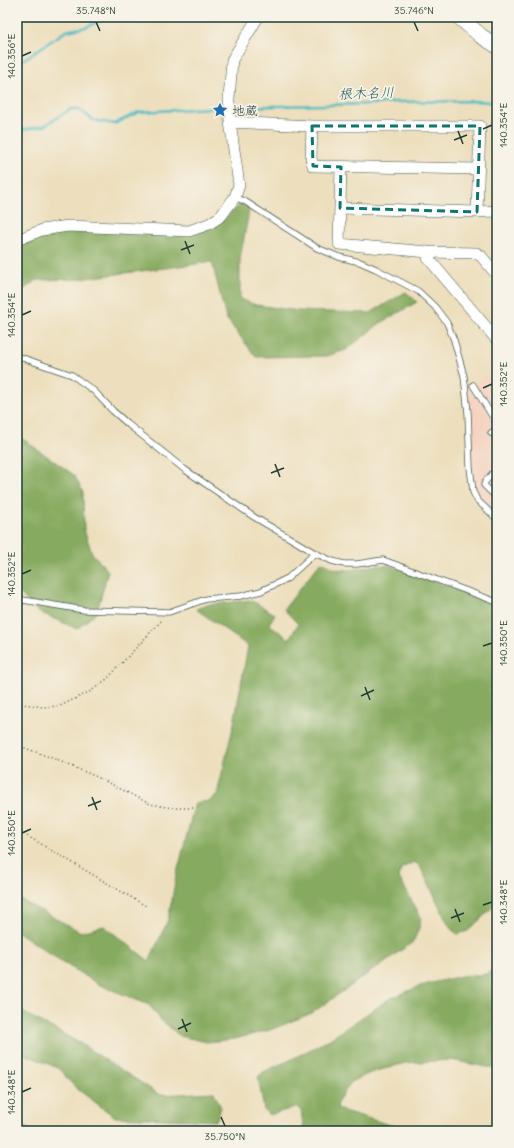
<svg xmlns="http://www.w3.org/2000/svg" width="514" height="1148" font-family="Delius,'Klee One',sans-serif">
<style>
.built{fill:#f5d3c1}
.forest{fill:#86aa5e;stroke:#527449}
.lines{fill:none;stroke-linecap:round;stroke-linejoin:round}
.stream{stroke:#4cbbc4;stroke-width:2.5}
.service-casing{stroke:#3e5549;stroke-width:7}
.minor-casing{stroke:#3e5549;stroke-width:12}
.secondary-casing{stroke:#3e5549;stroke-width:16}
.path{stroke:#3e5549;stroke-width:1.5;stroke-dasharray:1 3;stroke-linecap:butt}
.service{stroke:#fff;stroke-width:5.5}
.minor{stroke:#fff;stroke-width:11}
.secondary{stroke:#fff;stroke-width:15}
.marked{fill:none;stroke:#0f766e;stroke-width:3;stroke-dasharray:8 5;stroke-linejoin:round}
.ticks{fill:none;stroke:#1f3d34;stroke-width:1.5}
.labels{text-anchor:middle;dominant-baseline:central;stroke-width:3.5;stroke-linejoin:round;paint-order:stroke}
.poi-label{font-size:13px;fill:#1f3d34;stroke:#f7f3e8;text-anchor:start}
.water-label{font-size:14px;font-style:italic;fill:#2a5c58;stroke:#f7f3e8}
.neatline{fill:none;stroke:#1f3d34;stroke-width:1.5}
.ticks-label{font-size:10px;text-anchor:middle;fill:#1f3d34}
</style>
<rect width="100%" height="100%" fill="#f7f3e8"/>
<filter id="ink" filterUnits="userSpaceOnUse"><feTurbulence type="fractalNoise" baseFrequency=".025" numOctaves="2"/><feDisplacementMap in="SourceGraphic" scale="8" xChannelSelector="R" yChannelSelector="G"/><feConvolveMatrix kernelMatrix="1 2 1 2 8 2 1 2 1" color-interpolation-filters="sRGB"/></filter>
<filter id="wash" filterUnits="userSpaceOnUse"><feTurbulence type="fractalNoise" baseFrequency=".012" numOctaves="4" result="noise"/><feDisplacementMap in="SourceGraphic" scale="16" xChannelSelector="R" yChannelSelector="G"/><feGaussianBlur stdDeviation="0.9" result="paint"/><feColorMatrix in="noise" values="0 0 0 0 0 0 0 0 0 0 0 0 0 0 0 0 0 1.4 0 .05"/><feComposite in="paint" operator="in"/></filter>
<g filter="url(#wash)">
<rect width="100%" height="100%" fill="#eddfbd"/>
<!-- built -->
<path class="built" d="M487,375L497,387V513L478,495L474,482L472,423L469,389Z"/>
<!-- forest -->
<path class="forest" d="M241,204L247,206L249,212L240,258V299L256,305L299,311L370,313L406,292L417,302L379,324L346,350L327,356L256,357L226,318L212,262L78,279L37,280L17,294V244L45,231L126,232L217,225Z
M17,435L74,475L83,492L84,530L92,553L108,571L97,612L77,629L37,611L17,590Z
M321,562L336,569L349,570L378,565L390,566L497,604V903L468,931L458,934L452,930L447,922L420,866L414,862L402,868L398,876L421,917L419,928L413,942L312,1013L270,1030L235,1039L207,1042L180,1036L161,1020L149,1005L100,985L59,960L17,931V898L81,932L104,926L149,961L168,920L176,877L195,803L210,801L217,794L234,723L248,646L196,609L207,605L250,600L275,614L269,624L289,639L298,624L284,609Z
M497,966V996L493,1004L497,1014V1069L451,1060L405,1063L370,1073L352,1081L337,1102L338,1109L409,1131H304L301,1111L297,1107L269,1115L264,1110L258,1077L263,1072L290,1060L330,1039L389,999L420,986L461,976L488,974Z
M17,1009L78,1042L160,1095L214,1092L221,1108L216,1121L115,1117L76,1088L58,1068L17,1051Z
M17,1123L33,1131H17Z"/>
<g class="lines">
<!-- stream -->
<path class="stream" d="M17,64L66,31L86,27L108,17
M236,107L372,104L396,102L480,101L497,103
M17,131L44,126L71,109H79L93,120L114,124L139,112L212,108"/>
</g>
</g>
<g filter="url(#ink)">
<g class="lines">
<!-- service casing -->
<g class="service-casing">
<path id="service" d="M235,197L246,202L317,248L339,257L360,262L376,269L418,291L435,307L447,323L454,340L464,376L468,413L470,467L473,492L477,500L497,519
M17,356L72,375L94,391L113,411L129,425L184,469L254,517L315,553L332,561L344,564H357L383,560L497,602
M473,385L497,424
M491,433L497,429
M497,468L485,482L484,485L497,498
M17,599L84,610L169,612L206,599L241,596L261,591L288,578L315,553"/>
</g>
<!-- minor casing -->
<g class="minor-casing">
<path id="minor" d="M230,122L312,126H480L477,212
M312,126L311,158L313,166L479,169
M341,167L339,244L428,252L476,253L481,256L497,275
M340,208L477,212L496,211L497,212
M17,240L42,230L68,226L189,231L209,224L221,216L235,197L239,185L230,122L229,99L232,60L258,17
M428,252V258L497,340"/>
</g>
<!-- secondary casing -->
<g class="secondary-casing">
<path id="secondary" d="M459,17L481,36L497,46"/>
</g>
<!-- path -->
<path class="path" d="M17,703L43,707L60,706L91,691L107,679L163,619
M17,745L52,758L97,777L150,804L173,808H193
M17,830L146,906"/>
<!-- service -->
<use href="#service" class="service"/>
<!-- minor -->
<use href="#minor" class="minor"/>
<!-- secondary -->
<use href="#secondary" class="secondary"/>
</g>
</g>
<!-- marked area -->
<path class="marked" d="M312,126H480L477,212L340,208L341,167L313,166Z"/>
<!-- ticks -->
<path class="ticks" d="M96,22L100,31M414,22L418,31M22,56L31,52M483,129L492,125M458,131L463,144M454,140L467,135M185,241L190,254M181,250L194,245M22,315L31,311M483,388L492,384M275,464L280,477M271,473L284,468M22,574L31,570M483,646L492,643M365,687L370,700M361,696L374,690M92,797L97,810M88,806L101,801M22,833L31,829M483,905L492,902M455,909L460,922M451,918L464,913M182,1019L187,1032M178,1029L191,1023M22,1092L31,1088M221,1117L225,1126"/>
<!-- icons -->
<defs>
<g id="sight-bare" transform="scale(1.2)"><path d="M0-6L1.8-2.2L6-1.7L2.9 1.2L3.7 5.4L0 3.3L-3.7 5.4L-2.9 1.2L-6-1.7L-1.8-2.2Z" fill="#1f6fb2" stroke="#f7f3e8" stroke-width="2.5" paint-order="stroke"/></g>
</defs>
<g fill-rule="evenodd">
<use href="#sight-bare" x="220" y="110"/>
</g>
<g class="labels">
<!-- poi labels -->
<g class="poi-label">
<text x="232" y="110">地蔵</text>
</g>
<!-- water labels -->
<g class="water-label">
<text transform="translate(366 93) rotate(-2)">根木名川</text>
</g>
</g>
<!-- margin -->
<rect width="514" height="1148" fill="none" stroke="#f7f3e8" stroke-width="44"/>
<rect x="22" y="22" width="470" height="1104" class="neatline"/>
<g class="ticks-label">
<text x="96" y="14">35.748°N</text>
<text x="414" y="14">35.746°N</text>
<text transform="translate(11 56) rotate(-90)" y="4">140.356°E</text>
<text transform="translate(503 125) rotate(-90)" y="4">140.354°E</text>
<text transform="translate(11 315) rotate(-90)" y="4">140.354°E</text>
<text transform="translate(503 384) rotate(-90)" y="4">140.352°E</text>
<text transform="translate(11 574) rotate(-90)" y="4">140.352°E</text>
<text transform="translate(503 643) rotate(-90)" y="4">140.350°E</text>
<text transform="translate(11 833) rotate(-90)" y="4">140.350°E</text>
<text transform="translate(503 902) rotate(-90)" y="4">140.348°E</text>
<text transform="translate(11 1092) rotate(-90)" y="4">140.348°E</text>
<text x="225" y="1140">35.750°N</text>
</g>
</svg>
